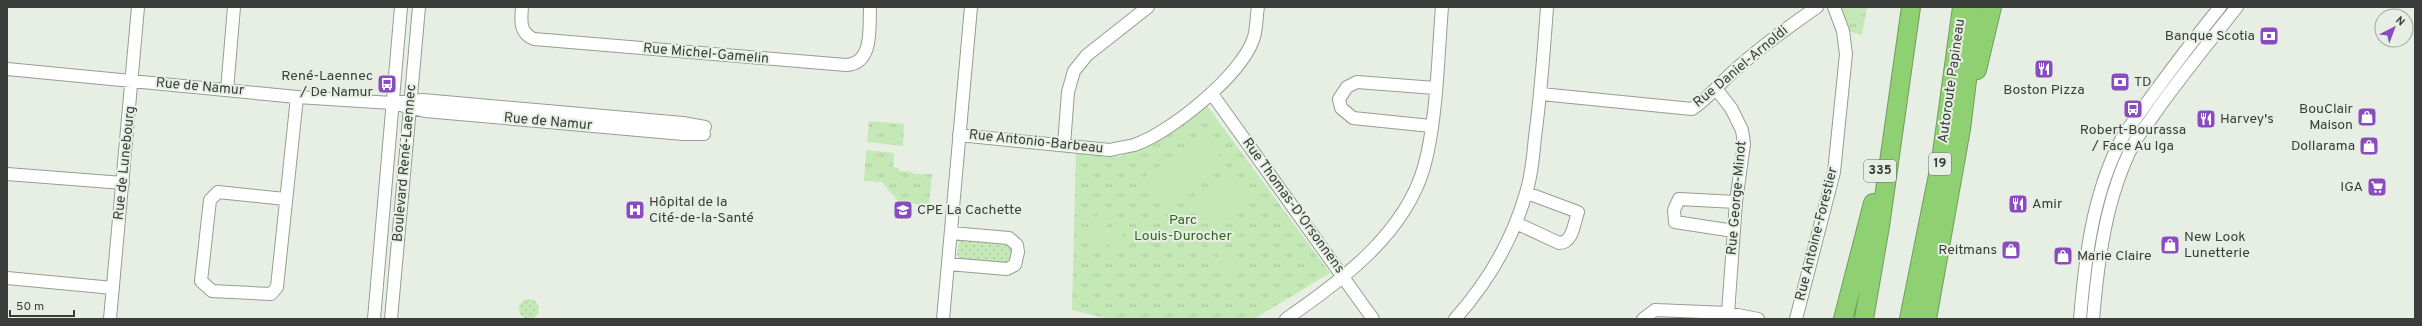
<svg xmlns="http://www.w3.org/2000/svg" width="2422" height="326" font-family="Overpass,sans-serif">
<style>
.grass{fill:url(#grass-dots)}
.park{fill:url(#park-tufts)}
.pitch{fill:#c4e8b6}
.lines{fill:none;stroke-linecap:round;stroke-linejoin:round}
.minor-casing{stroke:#969d94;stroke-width:14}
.highway-casing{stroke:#719d5e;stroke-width:20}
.minor{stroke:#fff;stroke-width:12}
.highway{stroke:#8fd172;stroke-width:18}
.labels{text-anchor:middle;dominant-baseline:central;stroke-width:4;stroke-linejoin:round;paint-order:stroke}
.shield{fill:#e7efe4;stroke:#6e726c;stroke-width:1}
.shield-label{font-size:13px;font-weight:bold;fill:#3a3d39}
.poi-label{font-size:14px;fill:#3a3d39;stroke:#e7efe4;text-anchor:start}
.street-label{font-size:14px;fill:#3a3d39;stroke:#e7efe4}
.park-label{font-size:14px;fill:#376320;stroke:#e7efe4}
</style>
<defs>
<pattern id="grass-dots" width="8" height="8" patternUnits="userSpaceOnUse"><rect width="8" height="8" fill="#c4e8b6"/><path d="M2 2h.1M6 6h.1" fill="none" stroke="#a9c89d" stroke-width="1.8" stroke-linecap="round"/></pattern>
<pattern id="park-tufts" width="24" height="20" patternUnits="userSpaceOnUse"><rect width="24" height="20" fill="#c4e8b6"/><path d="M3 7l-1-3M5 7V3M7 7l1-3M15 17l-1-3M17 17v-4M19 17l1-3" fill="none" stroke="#a9c89d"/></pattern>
</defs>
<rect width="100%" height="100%" fill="#e7efe4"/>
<!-- grass -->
<path class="grass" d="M965,240L1008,245L1012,249L1009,261L1004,263L960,259L957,255L959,242Z
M519 309a10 10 0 1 1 20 0a10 10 0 1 1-20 0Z"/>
<!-- park -->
<path class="park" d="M1840,7H1867L1862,35L1848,31Z
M1205,103L1330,273L1254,319H1110L1072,310L1076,151L1120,157L1164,134Z
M869,121L904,124L903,146L867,142Z
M866,150L894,153L893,167L899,168V171L912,172L914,174H932L929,205L899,202L882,182L864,181Z"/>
<!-- pitch -->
<path class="pitch" d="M1203,134L1226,165L1166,210L1143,178Z
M1230,170L1249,196L1208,225L1190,199Z
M1103,206L1114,214L1098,239L1086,232Z
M1118,216L1130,223L1114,249L1102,242Z
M1227,248L1241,269L1230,275L1217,254Z"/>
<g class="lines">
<!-- minor casing -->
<g class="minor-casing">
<path id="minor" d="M522,7C521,20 519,33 534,39L846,65C874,64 869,27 870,7
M7,69L297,97L392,103L425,111L683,134H704
M227,90L234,7
M1717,90L1731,108L1742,130L1744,144L1736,202L1728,313
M1212,94L1373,319
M1541,94L1692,109C1709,98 1720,83 1735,70C1761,47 1788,27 1817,7
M399,102L423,100L683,123L705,127
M1431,126L1353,118L1341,108L1339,99L1347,87L1357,82L1435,88
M959,135L1110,150C1117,148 1126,147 1134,145C1170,133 1240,76 1253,40C1257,31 1256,17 1258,7
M1064,145L1068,92L1074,71L1087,55L1148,7
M7,174L123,183
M285,199L218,192L210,200L201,281L212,291L271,294L277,287L297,97
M1516,223L1559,243C1573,243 1574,223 1578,212L1527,193
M1734,231L1675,222L1674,210L1679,199L1736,202
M948,264L1007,269L1015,265L1018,252L1017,245L1009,238L951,233
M7,278L113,288
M110,319L138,7
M374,319L401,7
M391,319L419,7
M943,319L971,7
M1286,319C1341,281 1405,234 1424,167C1437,121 1438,55 1442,7
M1455,319C1487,283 1513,239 1526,193C1532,175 1533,156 1535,137C1541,93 1544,50 1547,7
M1643,319L1655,310L1728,313L1758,319
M1796,319L1834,172L1846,54L1843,31L1834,7
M2080,319C2085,260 2092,198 2119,144C2126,129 2137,118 2146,104C2170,71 2194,39 2220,7
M2093,319C2098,260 2106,196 2134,143C2140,132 2149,123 2155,113C2181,76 2209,42 2237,7"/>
</g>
<!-- highway casing -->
<g class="highway-casing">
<path id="highway" d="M1977,70L1992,7
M1843,319L1873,203
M1864,319L1880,226L1911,7
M1909,319L1941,160L1962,7
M1927,319L1961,129L1974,24L1973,7"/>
</g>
<!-- minor -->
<use href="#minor" class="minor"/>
<!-- highway -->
<use href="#highway" class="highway"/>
</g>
<!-- icons -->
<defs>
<g id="bank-square" transform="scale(1)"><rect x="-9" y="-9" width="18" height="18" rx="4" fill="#8b4bc0" stroke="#e7efe4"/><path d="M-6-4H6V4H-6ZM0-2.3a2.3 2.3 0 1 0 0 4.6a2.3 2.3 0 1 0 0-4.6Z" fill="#fff"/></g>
<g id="restaurant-square" transform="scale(1)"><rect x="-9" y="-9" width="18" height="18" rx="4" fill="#8b4bc0" stroke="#e7efe4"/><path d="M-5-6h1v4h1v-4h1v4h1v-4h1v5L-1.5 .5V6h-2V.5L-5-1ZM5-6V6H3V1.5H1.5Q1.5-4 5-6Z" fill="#fff"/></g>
<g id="bus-square" transform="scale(1)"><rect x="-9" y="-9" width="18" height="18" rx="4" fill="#8b4bc0" stroke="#e7efe4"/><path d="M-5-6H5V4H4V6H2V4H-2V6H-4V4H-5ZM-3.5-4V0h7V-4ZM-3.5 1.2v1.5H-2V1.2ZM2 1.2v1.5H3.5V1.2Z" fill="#fff"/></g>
<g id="shop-square" transform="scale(1)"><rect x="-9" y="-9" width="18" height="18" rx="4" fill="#8b4bc0" stroke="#e7efe4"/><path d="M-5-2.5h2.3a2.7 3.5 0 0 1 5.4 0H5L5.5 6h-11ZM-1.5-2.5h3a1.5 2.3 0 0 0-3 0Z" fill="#fff"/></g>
<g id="supermarket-square" transform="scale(1)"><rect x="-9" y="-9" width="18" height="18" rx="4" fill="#8b4bc0" stroke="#e7efe4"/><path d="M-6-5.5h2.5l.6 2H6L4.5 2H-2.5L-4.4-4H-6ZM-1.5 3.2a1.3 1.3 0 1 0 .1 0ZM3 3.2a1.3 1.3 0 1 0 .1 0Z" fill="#fff"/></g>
<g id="hospital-square" transform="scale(1)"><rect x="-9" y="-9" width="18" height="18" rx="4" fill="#8b4bc0" stroke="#e7efe4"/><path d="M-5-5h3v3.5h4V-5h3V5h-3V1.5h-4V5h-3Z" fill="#fff"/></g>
<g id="school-square" transform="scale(1)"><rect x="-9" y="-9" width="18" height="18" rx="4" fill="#8b4bc0" stroke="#e7efe4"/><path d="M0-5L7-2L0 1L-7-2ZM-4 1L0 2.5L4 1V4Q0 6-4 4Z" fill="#fff"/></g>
</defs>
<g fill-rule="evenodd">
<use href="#bank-square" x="2269" y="36"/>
<use href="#restaurant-square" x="2044" y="69"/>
<use href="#bank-square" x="2120" y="82"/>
<use href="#bus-square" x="387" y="84"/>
<use href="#bus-square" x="2133" y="109"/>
<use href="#shop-square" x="2367" y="117"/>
<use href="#restaurant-square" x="2206" y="119"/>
<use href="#shop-square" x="2369" y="146"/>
<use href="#supermarket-square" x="2377" y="187"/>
<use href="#restaurant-square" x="2018" y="204"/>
<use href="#hospital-square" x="635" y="210"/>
<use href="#school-square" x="903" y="210"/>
<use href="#shop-square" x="2170" y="245"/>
<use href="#shop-square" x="2011" y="250"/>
<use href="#shop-square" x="2063" y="256"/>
</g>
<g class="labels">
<!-- shield labels -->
<g class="shield">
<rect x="1929" y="153" width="22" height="22" rx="3"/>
<rect x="1864" y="160" width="32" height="22" rx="3"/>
</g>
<g class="shield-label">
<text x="1940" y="164">19</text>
<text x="1880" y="171">335</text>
</g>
<!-- poi labels -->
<g class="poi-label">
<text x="2255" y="36" text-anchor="end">Banque Scotia</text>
<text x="373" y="76" text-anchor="end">René-Laennec<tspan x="373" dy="16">/ De Namur</tspan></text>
<text x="2134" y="82">TD</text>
<text x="2044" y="90" text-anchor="middle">Boston Pizza</text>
<text x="2353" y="109" text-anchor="end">BouClair<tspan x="2353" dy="16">Maison</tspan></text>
<text x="2220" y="119">Harvey's</text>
<text x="2133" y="130" text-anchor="middle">Robert-Bourassa<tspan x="2133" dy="16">/ Face Au Iga</tspan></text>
<text x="2355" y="146" text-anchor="end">Dollarama</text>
<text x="2363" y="187" text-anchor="end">IGA</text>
<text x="649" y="202">Hôpital de la<tspan x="649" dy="16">Cité-de-la-Santé</tspan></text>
<text x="2032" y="204">Amir</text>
<text x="917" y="210">CPE La Cachette</text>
<text x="2184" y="237">New Look<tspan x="2184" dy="16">Lunetterie</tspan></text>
<text x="1997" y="250" text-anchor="end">Reitmans</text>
<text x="2077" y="256">Marie Claire</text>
</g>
<!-- street labels -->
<g class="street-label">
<text transform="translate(706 54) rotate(5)">Rue Michel-Gamelin</text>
<text transform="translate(1741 67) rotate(-40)">Rue Daniel-Arnoldi</text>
<text transform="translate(1952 81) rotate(-82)">Autoroute Papineau</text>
<text transform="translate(200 87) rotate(5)">Rue de Namur</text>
<text transform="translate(548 122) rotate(5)">Rue de Namur</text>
<text transform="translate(1036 142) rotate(6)">Rue Antonio-Barbeau</text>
<text transform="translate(125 163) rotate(-84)">Rue de Lunebourg</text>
<text transform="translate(405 163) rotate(-85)">Boulevard René-Laennec</text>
<text transform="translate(1737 198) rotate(-85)">Rue George-Minot</text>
<text transform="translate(1293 206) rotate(54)">Rue Thomas-D'Orsonnens</text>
<text transform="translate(1817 234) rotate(-76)">Rue Antoine-Forestier</text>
</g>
<!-- park labels -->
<g class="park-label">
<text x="1183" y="220">Parc<tspan x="1183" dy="16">Louis-Durocher</tspan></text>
</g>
</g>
<!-- border -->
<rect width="2422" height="326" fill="none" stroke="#3a3d39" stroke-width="16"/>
<!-- north arrow -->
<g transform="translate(2394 28) rotate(42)"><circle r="19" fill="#e7efe4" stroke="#a2a8a0"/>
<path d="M0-3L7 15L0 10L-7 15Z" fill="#8b4bc0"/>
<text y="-6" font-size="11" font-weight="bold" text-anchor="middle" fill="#3a3d39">N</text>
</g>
<!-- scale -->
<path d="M10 310v6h64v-6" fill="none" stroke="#3a3d39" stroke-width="2"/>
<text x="16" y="310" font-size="12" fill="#3a3d39" stroke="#e7efe4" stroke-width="3" paint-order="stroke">50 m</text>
</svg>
